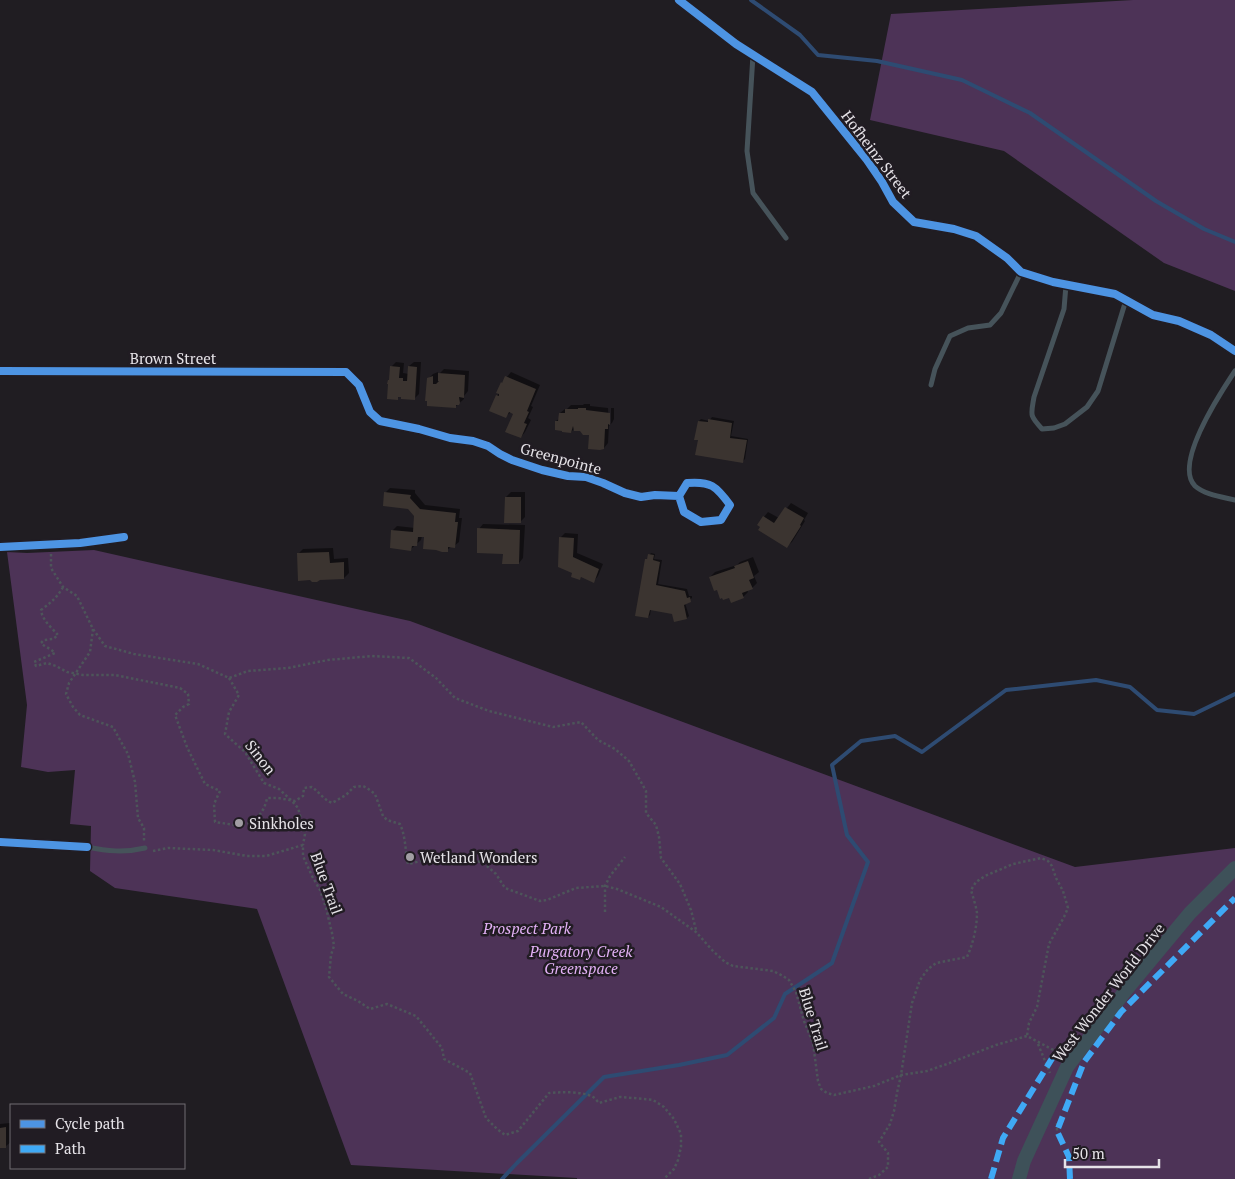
<svg xmlns="http://www.w3.org/2000/svg" width="1235" height="1179" font-family="'PT Serif',serif">
<style>
.green{fill:#4d3357}
.shadow{fill:#0007}
.lines{fill:none;stroke-linecap:round;stroke-linejoin:round}
.stream{stroke:#2e4b72;stroke-width:4}
.building{fill:#3b3430}
.path{stroke:#4d555a;stroke-width:2.5;stroke-dasharray:2.5 2.5;stroke-linecap:butt}
.service{stroke:#46535a;stroke-width:5}
.minor{stroke:#46535a;stroke-width:10}
.secondary-bridge{stroke:#3e5159;stroke-width:14}
.quiet{stroke:#3fa9f5;stroke-width:6;stroke-dasharray:12 6;stroke-linecap:butt}
.cycleway-casing{stroke:#211c23;stroke-width:11}
.cycleway{stroke:#4d94e3;stroke-width:8}
.poi-dot{fill:#a19ea3;stroke:#211c23;stroke-width:2}
.labels{text-anchor:middle;dominant-baseline:central;stroke-width:5;stroke-linejoin:round;paint-order:stroke}
.street-label{font-size:15px;fill:#e6e3e8;stroke:#211c23}
.poi-label{font-size:15px;fill:#e6e3e8;stroke:#211c23;text-anchor:start}
.park-label{font-size:15px;font-style:italic;fill:#e3b1f6;stroke:#211c23}
</style>
<rect width="100%" height="100%" fill="#201d22"/>
<!-- green -->
<path class="green" d="M1133,0H1235V291L1164,263L1004,151L870,120L891,14Z
M94,550L410,621L1075,867L1235,848V1179H577V1178L351,1165L257,909L115,888L90,871L91,826L70,824L75,770L48,772L21,767L27,705L7,552L27,553Z"/>
<!-- shadow -->
<path class="shadow" d="M396,362L404,363L403,373L409,374V366L414,362H421L419,394L415,398L400,396L397,398L390,379L391,367Z
M444,369L469,371L468,391L464,396V399L455,407L428,405V379L433,374L438,372V375Z
M511,372L540,385L531,406L533,407L528,418L531,420L525,432L521,437L514,413L511,412L506,416L497,396L499,393L502,383Z
M584,404H590V406L608,408L609,426L611,423V408H614V419L612,423L609,425L608,443L604,448L591,434L575,428L571,432L556,421L560,418V413L565,409H567L571,405H583Z
M712,417L734,421L731,436L748,439L745,459L743,461L699,439V421L701,419L709,421Z
M390,488L415,490V493L425,505L460,509L459,518H462L459,542L454,546H452L447,550L426,536H422L421,540L411,549L392,531L397,526L415,528L416,516L409,508L386,492Z
M511,492H525V517L520,522L506,497Z
M791,503L808,513L804,520L805,521L792,542L787,546L764,517L768,512L779,518Z
M483,524L525,525L523,558L519,563L504,552L479,529Z
M565,533L578,534L577,553L603,564L598,576L594,581L582,576L580,579L574,573L560,538Z
M333,548L334,559L348,558L349,573L344,578L298,554L303,549Z
M651,553L655,554L654,559L662,560L658,584L687,589L689,596H692V598L685,603L689,616L687,618L673,613L651,609L650,615L648,617L646,560Z
M753,557L759,572L754,576L757,583L752,588L747,590L748,592L743,597L729,596L710,577L715,572L737,565L740,562Z
M10,1123L11,1142L6,1146L0,1147V1124Z"/>
<g class="lines">
<!-- stream -->
<path class="stream" d="M751,0L800,35L818,55L877,61L962,80L1030,113L1156,201L1204,229L1235,242
M502,1179L517,1163L604,1077L679,1065L727,1055L774,1018L785,994L832,963L868,862L847,835L832,765L861,741L895,736L922,752L1006,690L1096,680L1130,687L1157,710L1194,714L1235,694"/>
</g>
<!-- building -->
<path class="building" d="M390,366L400,367L399,378H403V381H407L408,366L417,367L415,400L401,399V397H398V400L387,399L388,384H387L388,380H389Z
M438,373L465,375L464,398L459,397L460,403L459,405H456V408L427,406V401H425L427,378L433,376V384H436L439,381H438Z
M505,376L536,389L527,411L529,412L524,423L527,424L521,438L505,432L513,414L509,412L506,418L489,411L496,395L499,396V394L496,393L501,382L502,383Z
M578,408H586V410L610,413V425L608,424V429H605L604,449L600,450L588,449L589,435H583L580,431H574L573,426L571,433L562,432V431L555,430V421H558L559,413H565V409H578Z
M708,419L732,423L730,438L747,440L743,463L695,455L698,440H694L698,421L708,422Z
M384,492L411,495L410,498L420,509L456,513L455,522H458L455,548L448,547V552H442L436,550L423,549L424,537H418L417,546H412L411,551L390,548L391,530L413,532L414,516L408,509L383,506Z
M505,497H521V523H504Z
M785,507L804,518L800,525L801,526L787,548L758,530L760,527L757,525L763,516L774,523Z
M477,528L520,530L519,564H502L503,554L477,553Z
M559,537L574,538L573,557L599,569L594,583L581,577L580,580L571,577L572,573L558,567Z
M329,552L330,563L344,562V579L320,580L317,582H312L310,580L298,581L297,553Z
M648,554L654,555L653,560L660,562L656,585L685,591L687,598L690,597L691,602L684,605L687,619L674,622L672,614L650,610L648,618L635,616L645,559H647Z
M748,561L754,578L749,580L753,589L742,593L744,598L731,603L729,598L723,600L722,598L720,599L717,590L714,591L709,577L735,568L734,566Z
M6,1127V1148H0V1128Z"/>
<g class="lines">
<!-- path -->
<path class="path" d="M51,554V568L63,587L77,596L93,629L105,646L134,654L198,664L229,678L248,671L288,668L328,660L372,656L409,658L436,678L455,698L489,711L553,727L581,722L598,740L615,749L629,761L641,782L646,791V813L656,825L659,837L661,858L680,884L691,910L696,930
M63,587C57,598 50,603 41,610C42,620 52,628 58,635L53,639L44,640L41,643C45,647 50,648 55,653L34,662L36,666L47,663L56,666L67,672L83,675H115L180,688L188,694L189,704L183,707L175,715L187,747L205,784L220,791L214,804L215,822C222,823 228,824 235,825C253,826 264,814 267,798H278L295,801L303,796L304,788L312,787C320,793 323,799 332,803L346,795L354,787L363,786L367,788L375,794L383,816L387,820L400,824C406,837 405,851 408,864L448,855H461L471,857L487,866L496,874L505,888L540,901L547,900L576,888L605,886L617,889L661,907L696,932L713,951L725,962L733,966L773,971L783,976L789,980L796,992L804,1021L813,1043L818,1081L821,1089L827,1093L834,1095L874,1086L901,1075L927,1071L947,1064L996,1045L1027,1036L1061,1054
M93,629L90,652L69,683L66,694L73,707L80,715L113,727L120,740L128,754L135,782L138,818L144,828V841
M229,678L239,695L229,712L225,734L245,752L264,783L279,789L292,801L298,808L305,834L303,845
M153,851L168,848L213,850L247,856H266L303,845V856L312,876L320,890L326,908L332,933L334,946L331,955L329,977L343,994L358,1001L370,1009L387,1004L416,1016L442,1048L444,1059L470,1073L486,1118L497,1129L505,1135L518,1131L549,1093C560,1092 583,1091 593,1097C594,1097 598,1102 599,1103L620,1097L633,1098L653,1100L664,1107L674,1119L681,1134V1147L678,1160L674,1169L664,1179
M605,912V886L610,876L625,857
M1038,1044L1050,1073
M1057,1123V1131
M869,1179L879,1175L888,1167V1153L879,1142L890,1124L894,1111L897,1093L901,1075L912,1003L920,980L928,969L936,963L967,957C973,944 977,927 977,913C976,906 973,897 971,890L976,882L985,876L1013,864L1041,858L1048,861L1052,866L1056,878L1063,891L1068,908L1064,917L1049,944L1037,1007L1029,1023L1027,1036"/>
<!-- service -->
<path class="service" d="M753,55L747,151L753,193L786,238
M1066,285L1064,309L1034,397C1031,415 1029,415 1042,429L1054,428L1065,424L1087,407L1098,391L1126,300
M1235,371C1221,392 1173,464 1195,486C1205,495 1223,497 1235,500
M931,385L935,369L950,336L968,328L990,325L1001,313L1021,272
M87,847C107,851 124,853 145,848"/>
<!-- minor -->
<path class="minor" d="M679,0L736,44L812,92L867,160L882,182L893,202L914,222L954,229L976,236L1007,258L1021,272L1053,282L1115,294L1153,315L1179,321L1211,335L1235,351
M0,371L346,372L359,385L370,412L380,421L419,429L450,438L473,441L488,446L500,454L512,460L542,470L568,476L586,477L603,483L625,493L641,497L655,495L679,496L684,512L701,522L721,520L730,505C716,486 711,481 687,483L679,496
M0,547L80,543L124,537
M0,842L87,847"/>
<!-- secondary-bridge -->
<path class="secondary-bridge" d="M1019,1179L1024,1161L1067,1067L1126,990L1190,913L1235,868"/>
<!-- quiet -->
<path class="quiet" d="M991,1179L1003,1138L1056,1052
M1070,1179L1069,1157L1057,1131L1084,1062L1121,1012L1235,898"/>
<!-- cycleway casing -->
<g class="cycleway-casing">
<path id="cycleway" d="M679,0L736,44L812,92L867,160L882,182L893,202L914,222L954,229L976,236L1007,258L1021,272L1053,282L1115,294L1153,315L1179,321L1211,335L1235,351
M0,371L346,372L359,385L370,412L380,421L419,429L450,438L473,441L488,446L500,454L512,460L542,470L568,476L586,477L603,483L625,493L641,497L655,495L679,496L684,512L701,522L721,520L730,505C716,486 711,481 687,483L679,496
M0,547L80,543L124,537
M0,842L87,847"/>
</g>
<!-- cycleway -->
<use href="#cycleway" class="cycleway"/>
</g>
<!-- markers -->
<g class="poi-dot">
<circle cx="239" cy="823" r="5"/>
<circle cx="410" cy="857" r="5"/>
</g>
<g class="labels">
<!-- street labels -->
<g class="street-label">
<text transform="translate(877 154) rotate(53)">Hofheinz Street</text>
<text x="173" y="358">Brown Street</text>
<text transform="translate(561 458) rotate(15)">Greenpointe</text>
<text transform="translate(261 757) rotate(52)">Sinon</text>
<text transform="translate(327 883) rotate(70)">Blue Trail</text>
<text transform="translate(1108 992) rotate(-52)">West Wonder World Drive</text>
<text transform="translate(814 1019) rotate(73)">Blue Trail</text>
</g>
<!-- poi labels -->
<g class="poi-label">
<text x="249" y="823">Sinkholes</text>
<text x="420" y="857">Wetland Wonders</text>
</g>
<!-- park labels -->
<g class="park-label">
<text x="527" y="928">Prospect Park</text>
<text x="581" y="951">Purgatory Creek<tspan x="581" dy="17">Greenspace</tspan></text>
</g>
</g>
<!-- legend -->
<rect x="10" y="1104" width="175" height="65" fill="#211c23" stroke="#706c72"/>
<rect x="20" y="1120" width="25" height="8" fill="#4d94e3" stroke="#706c72"/>
<text x="55" y="1129" font-size="15" fill="#e6e3e8">Cycle path</text>
<rect x="20" y="1145" width="25" height="8" fill="#3fa9f5" stroke="#706c72"/>
<text x="55" y="1154" font-size="15" fill="#e6e3e8">Path</text>
<!-- scale -->
<path d="M1065 1159v8h94v-8" fill="none" stroke="#e6e3e8" stroke-width="2.5"/>
<text x="1072" y="1159" font-size="15" fill="#e6e3e8" stroke="#211c23" stroke-width="4" paint-order="stroke">50 m</text>
</svg>
